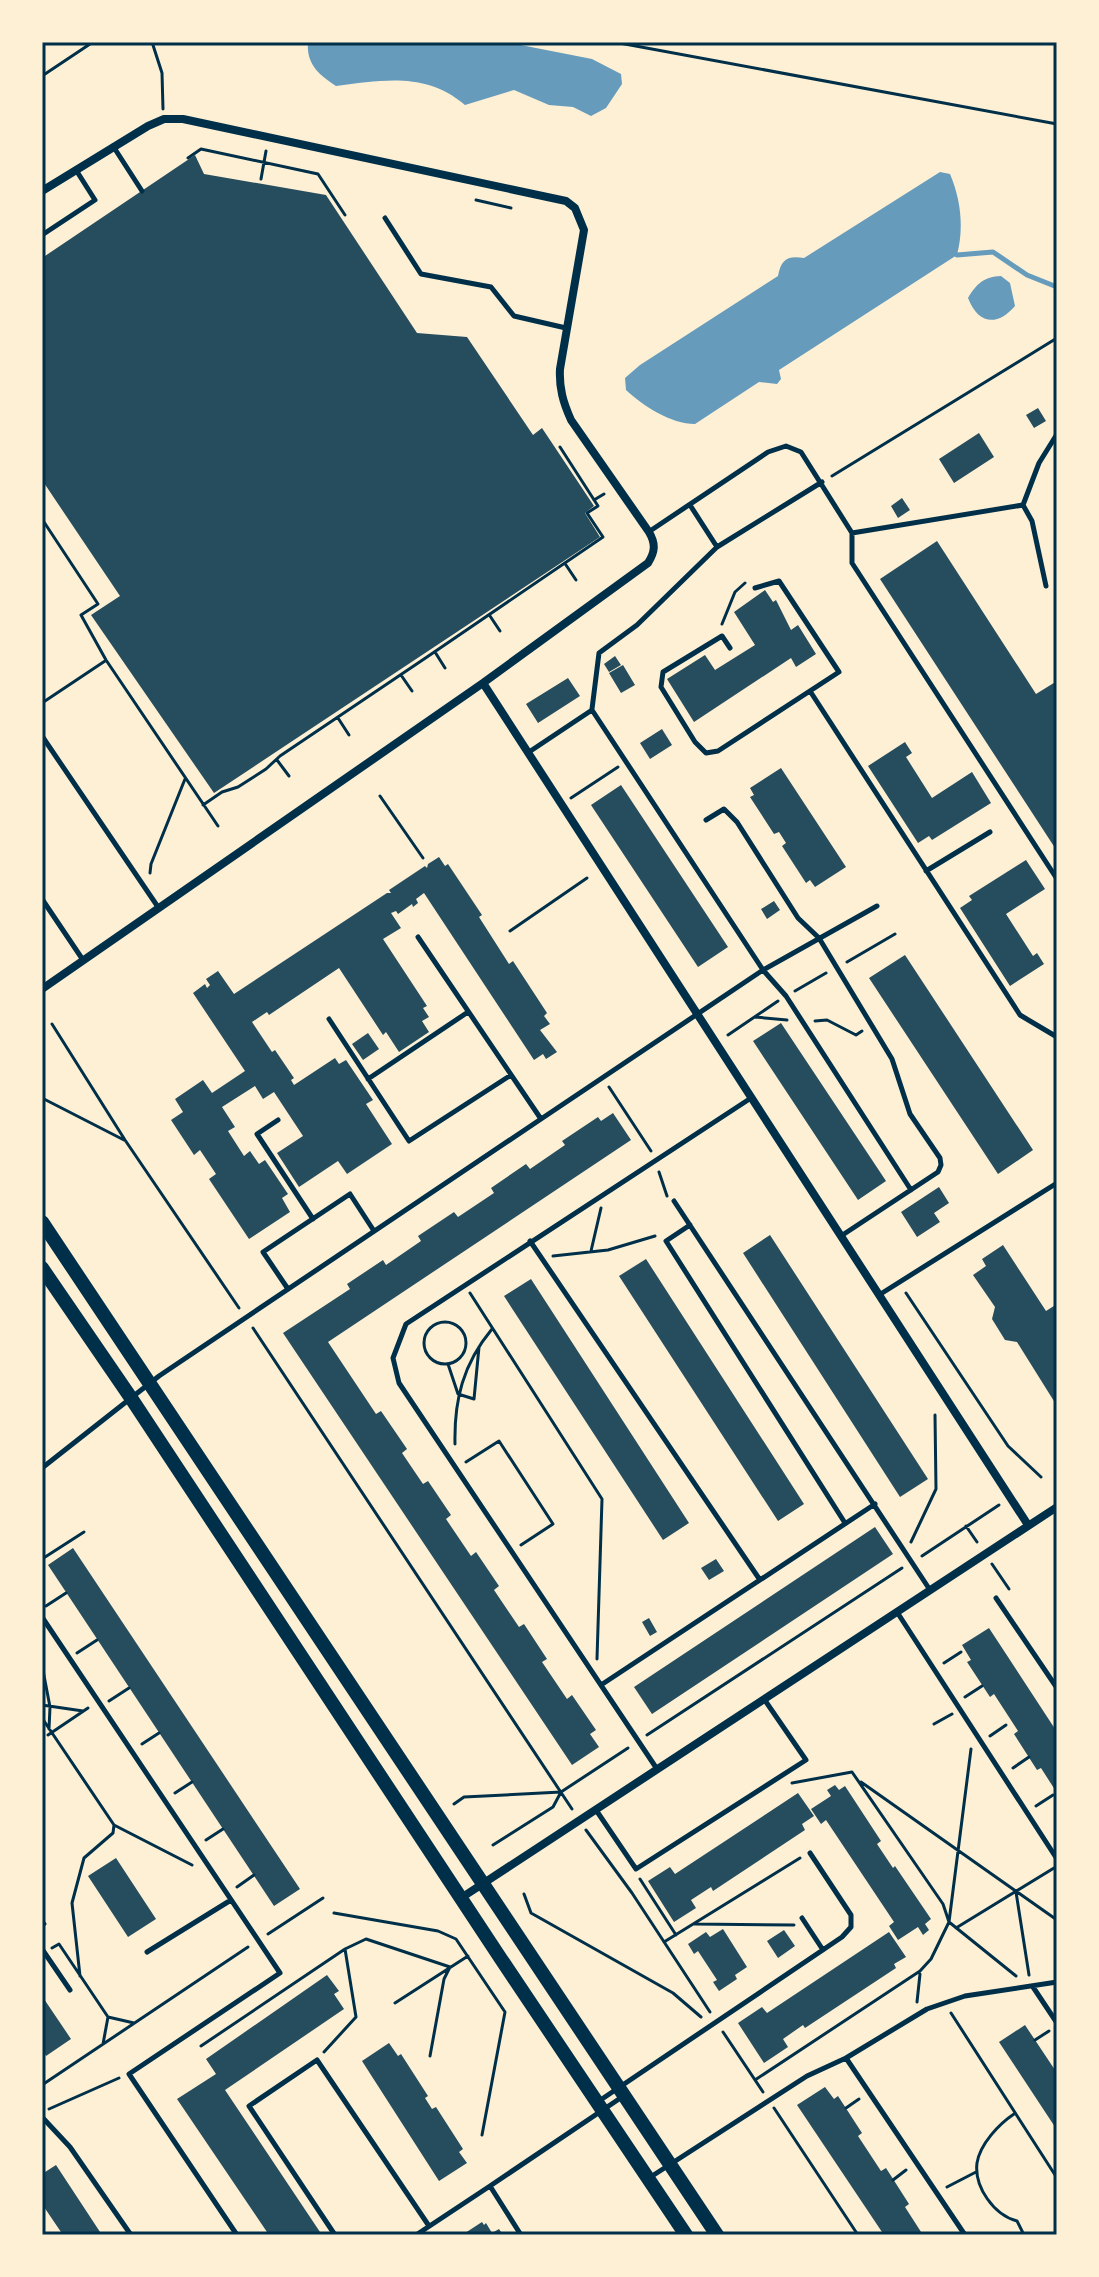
<svg xmlns="http://www.w3.org/2000/svg" width="1099" height="2277" font-family="'Open Sans',sans-serif">
<style>
.water{fill:#669bbc}
.lines{fill:none;stroke-linecap:round;stroke-linejoin:round}
.stream{stroke:#669bbc;stroke-width:5}
.building{fill:#264d5e}
.path{stroke:#003049;stroke-width:3}
.service{stroke:#003049;stroke-width:5}
.minor{stroke:#003049;stroke-width:8}
.secondary{stroke:#003049;stroke-width:14}
.neatline{fill:none;stroke:#003049;stroke-width:3}
</style>
<rect width="100%" height="100%" fill="#fdf0d5"/>
<!-- water -->
<path class="water" d="M308,42H506L592,59L621,74L622,84L606,108L591,116L573,107L549,105L514,90L465,105C426,72 384,80 336,86C319,75 306,64 308,42Z
M940,172L950,174C961,200 964,228 957,255L779,370L781,379L777,384L759,382L695,424C671,424 643,406 626,390L625,378L640,365L778,276C781,260 787,255 804,258Z
M1001,276L1010,283L1015,306C997,327 978,324 968,298C977,283 984,277 1001,276Z"/>
<g class="lines">
<!-- stream -->
<path class="stream" d="M957,255L993,252L1027,275L1057,287"/>
</g>
<!-- building -->
<path class="building" d="M195,155L204,174L326,195L417,333L467,337L533,435L542,428L594,506L585,513L600,537L214,793L91,615L120,596L42,480V258Z
M1038,408L1046,421L1034,428L1026,415Z
M979,433L994,457L954,483L939,459Z
M902,498L910,510L898,518L891,506Z
M937,541L1036,694L1057,681V851L880,579Z
M765,590L773,602L776,600L791,630L798,625L816,654L796,667L791,658L694,722L667,679L705,655L715,670L755,645L734,612Z
M615,656L621,665L609,672L604,664Z
M623,665L635,685L621,693L609,673Z
M568,678L580,696L538,723L526,704Z
M662,729L672,745L650,759L640,743Z
M905,742L912,753L906,757L932,798L972,772L991,803L932,840L929,836L918,843L868,766Z
M781,768L846,867L815,887L810,880L806,883L782,846L786,843L779,832L774,834L750,797L754,795L750,788Z
M621,785L728,947L698,967L591,805Z
M439,857L445,866L448,864L482,915L479,917L509,964L513,961L547,1013L544,1016L550,1024L540,1030L557,1052L546,1059L543,1054L534,1060L424,893L416,899L418,903L413,907L412,904L398,914L396,911L391,913L401,928L383,939L427,1006L423,1008L429,1017L422,1021L429,1032L399,1052L386,1032L383,1035L339,968L269,1015L267,1012L252,1022L272,1052L275,1050L294,1078L291,1080L294,1085L335,1058L339,1064L346,1060L373,1100L366,1104L392,1144L347,1174L338,1161L299,1187L277,1153L303,1136L274,1092L263,1099L255,1086L222,1107L235,1127L228,1131L244,1156L250,1151L259,1164L265,1160L288,1194L282,1198L290,1212L249,1239L209,1179L216,1174L200,1150L194,1155L171,1120L183,1112L175,1099L203,1080L212,1093L245,1071L193,993L205,984L207,988L210,985L206,979L218,971L234,994L387,893H391L389,890L425,866L427,868L428,864Z
M1026,860L1045,889L1006,914L1033,956L1037,953L1044,964L1010,986L960,908L972,900L969,896Z
M774,901L780,910L767,919L761,909Z
M905,955L1033,1150L998,1174L869,978Z
M781,1023L886,1181L858,1200L753,1041Z
M368,1033L379,1049L363,1060L352,1044Z
M613,1113L631,1140L328,1342L376,1414L381,1411L407,1449L402,1453L423,1484L428,1481L451,1515L446,1519L471,1556L476,1552L499,1586L494,1590L519,1627L524,1624L547,1659L542,1662L567,1699L572,1695L596,1730L590,1734L599,1747L572,1765L283,1333L350,1289L347,1284L383,1260L386,1265L421,1241L418,1236L454,1212L458,1217L494,1193L491,1188L526,1164L530,1169L565,1145L562,1141L598,1117L601,1121Z
M939,1187L949,1203L934,1213L940,1222L917,1237L901,1212Z
M770,1235L928,1479L900,1497L743,1253Z
M1003,1245L1046,1311L1057,1304V1406L1017,1342L1005,1340L992,1319L995,1307L973,1275L986,1266L982,1259Z
M646,1259L804,1504L778,1521L619,1276Z
M531,1279L689,1523L663,1540L504,1296Z
M875,1527L893,1554L652,1714L634,1687Z
M73,1548L300,1889L274,1906L48,1565Z
M716,1559L724,1571L709,1580L701,1568Z
M649,1618L657,1632L650,1636L642,1622Z
M989,1628L1057,1732V1793L1041,1768L1037,1770L1014,1734L1018,1731L994,1694L990,1697L967,1662L971,1660L962,1645Z
M835,1785L839,1790L845,1786L881,1841L877,1844L893,1868L895,1866L931,1919L925,1924L929,1930L923,1935L918,1927L898,1940L889,1926L894,1922L826,1820L821,1824L811,1809L831,1796L827,1790Z
M798,1793L814,1816L802,1824L805,1830L713,1891L711,1887L691,1900L696,1908L674,1922L648,1881L670,1867L675,1874Z
M116,1858L156,1919L128,1937L88,1876Z
M723,1929L747,1967L735,1975L737,1979L719,1991L713,1982L717,1980L698,1951L694,1954L688,1944L706,1932L710,1937Z
M784,1930L795,1946L778,1958L767,1941Z
M889,1932L906,1957L894,1964L896,1968L805,2028L803,2025L783,2039L788,2047L764,2063L738,2023L762,2007L767,2013Z
M327,1975L339,1991L334,1994L344,2009L225,2090L322,2235H269L177,2099L216,2074L206,2059Z
M42,1996L71,2039L46,2056L42,2049Z
M1025,2025L1057,2073V2130L999,2042Z
M389,2043L398,2056L401,2054L428,2096L425,2098L432,2109L436,2107L463,2149L459,2152L467,2163L439,2181L362,2061Z
M825,2087L834,2099L838,2096L862,2133L858,2136L881,2171L886,2168L909,2204L905,2207L923,2235H884L797,2105Z
M56,2165L102,2235H63L42,2204V2174Z
M482,2222L484,2225L486,2223L492,2233L499,2229L503,2235H462Z"/>
<g class="lines">
<!-- path -->
<path class="path" d="M152,42L162,73L163,109
M614,42L1057,124
M42,76L93,42
M188,158L201,149L318,174L345,215
M261,179L266,151
M476,200L511,208
M832,476L1057,338
M594,500L604,494
M42,519L98,604L81,615L106,660L218,826
M566,565L576,580
M490,616L500,631
M722,624L735,592L745,583
M435,652L445,668
M401,675L412,691
M42,703L105,661
M338,718L349,735
M277,760L289,776
M380,796L423,858
M571,798L618,767
M203,805L222,792L238,787L266,769L280,756C388,684 496,610 603,537L587,513L598,506L560,447
M150,873L151,864L185,779
M510,931L587,878
M847,962L895,934
M795,991L826,973
M755,1017L787,1020
M815,1021L827,1020L856,1035L862,1031
M52,1024L125,1140L239,1308
M728,1035L778,1001
M609,1087L651,1151
M42,1098L124,1140
M659,1172L667,1196
M591,1251L601,1208
M553,1256L608,1250L655,1236
M470,1293L602,1499L597,1659
M906,1293L1008,1446L1041,1477
M424 1343a21 21 0 1 1 42 0a21 21 0 1 1-42 0Z
M253,1328L572,1809
M448,1364L458,1394L474,1399L479,1347
M455,1444C454,1400 463,1364 492,1329
M466,1462L499,1441L553,1524L521,1545
M966,1526L977,1542
M911,1542L936,1489L935,1415
M922,1556L999,1505
M42,1559L84,1532
M992,1564L1009,1589
M46,1606L66,1593
M77,1653L97,1640
M944,1663L961,1652
M42,1665L50,1707L49,1729
M965,1697L982,1686
M109,1701L129,1688
M42,1705L83,1711
M42,1718L114,1825L113,1833L84,1858L72,1903L80,1976
M934,1724L952,1714
M48,1735L88,1708
M647,1735L902,1568
M990,1736L1006,1725
M142,1744L159,1733
M971,1749L949,1922L1016,1976
M1013,1768L1029,1757
M861,1782L1057,1920
M175,1793L192,1782
M454,1804L464,1797L561,1792
M1036,1806L1053,1795
M114,1825L192,1865
M586,1830L632,1893L710,2012
M206,1840L223,1829
M493,1845L553,1807L561,1792L628,1748
M640,1879L676,1935
M237,1887L254,1875
M1016,1892L1029,1975
M524,1894L531,1913L673,1993L701,2017
M334,1913L438,1931L456,1939L505,2012L482,2135
M42,1920L45,1924L42,1926
M694,1924L794,1925
M956,1928L1054,1868
M268,1934L323,1898
M664,1942L800,1858
M52,1948L59,1944L108,2017L103,2044
M917,2002L920,1974
M395,2003L468,1956
M951,2013L1057,2178
M108,2017L134,2023
M723,2032L763,2092
M1035,2040L1049,2031
M201,2046L345,1949L366,1939L450,1967L444,1979L430,2056
M324,2052L356,2017L345,1949
M755,2080L920,1971L931,1959L949,1922L943,1904L852,1772L792,1783
M42,2085L248,1947
M774,2108L858,2235
M846,2108L859,2099
M49,2109L119,2078
M1014,2114C999,2124 980,2144 977,2163C974,2187 994,2215 1017,2221L1024,2235
M893,2180L906,2170
M947,2187L976,2172
M42,2205H43"/>
<!-- service -->
<path class="service" d="M113,146L142,191
M385,218L421,274L491,287L514,316L566,328
M42,235L95,200L76,170
M690,505L717,547
M1023,505L1032,521L1046,586
M650,531L768,452L786,446L801,452L852,533V563L1057,879
M852,533L1023,505L1039,463L1057,434
M730,648L722,636L663,672L661,687L695,742L706,753L718,751L839,672L779,581L755,588
M810,691L1020,1015L1057,1037
M592,709L599,653L637,625L717,547L822,482
M42,736L158,907
M529,752L592,710L763,970L786,996L911,1190
M706,820L724,809L737,822L798,918L819,938L892,1059L910,1114L940,1158L941,1165L938,1172L841,1236
M926,871L990,832
M42,899L83,960
M418,937L541,1119
M329,1019L409,1141L511,1075
M368,1079L468,1012
M278,1120L257,1134L313,1219
M674,1201L930,1590
M690,1225L666,1241L845,1523
M530,1241L760,1580
M288,1289L263,1252L350,1194L374,1231
M879,1295L1057,1183
M42,1468L159,1376L541,1119L763,970L877,906
M996,1598L1057,1688
M897,1612L1057,1859
M42,1617L280,1973L129,2074L237,2235
M601,1685L875,1504
M657,1769L399,1383L393,1358L406,1324L751,1098
M596,1810L636,1869L806,1760L764,1699
M802,1918L823,1950
M42,1949L70,1990
M147,1952L231,1900
M1033,1987L1057,2023
M846,2058L965,2235
M599,2101L842,1937L851,1927V1915L810,1853
M42,2117L70,2147L131,2235
M649,2178L807,2076L846,2058L927,2009L965,1996L1057,1982
M490,2186L622,2097
M335,2235L249,2106L317,2060L429,2226
M416,2235L490,2186L521,2235"/>
<!-- minor -->
<path class="minor" d="M42,191L148,126L164,119H183L566,201L575,208L584,230L560,369C559,388 563,402 571,420L649,532C656,544 655,552 648,563L483,683L42,989
M483,683L1028,1525
M461,1898L1057,1507"/>
<!-- secondary -->
<path class="secondary" d="M42,1222L717,2235
M42,1268L131,1398L501,1959L686,2235"/>
</g>
<!-- border -->
<rect width="1099" height="2277" fill="none" stroke="#fdf0d5" stroke-width="88"/>
<rect x="44" y="44" width="1011" height="2189" class="neatline"/>
</svg>
